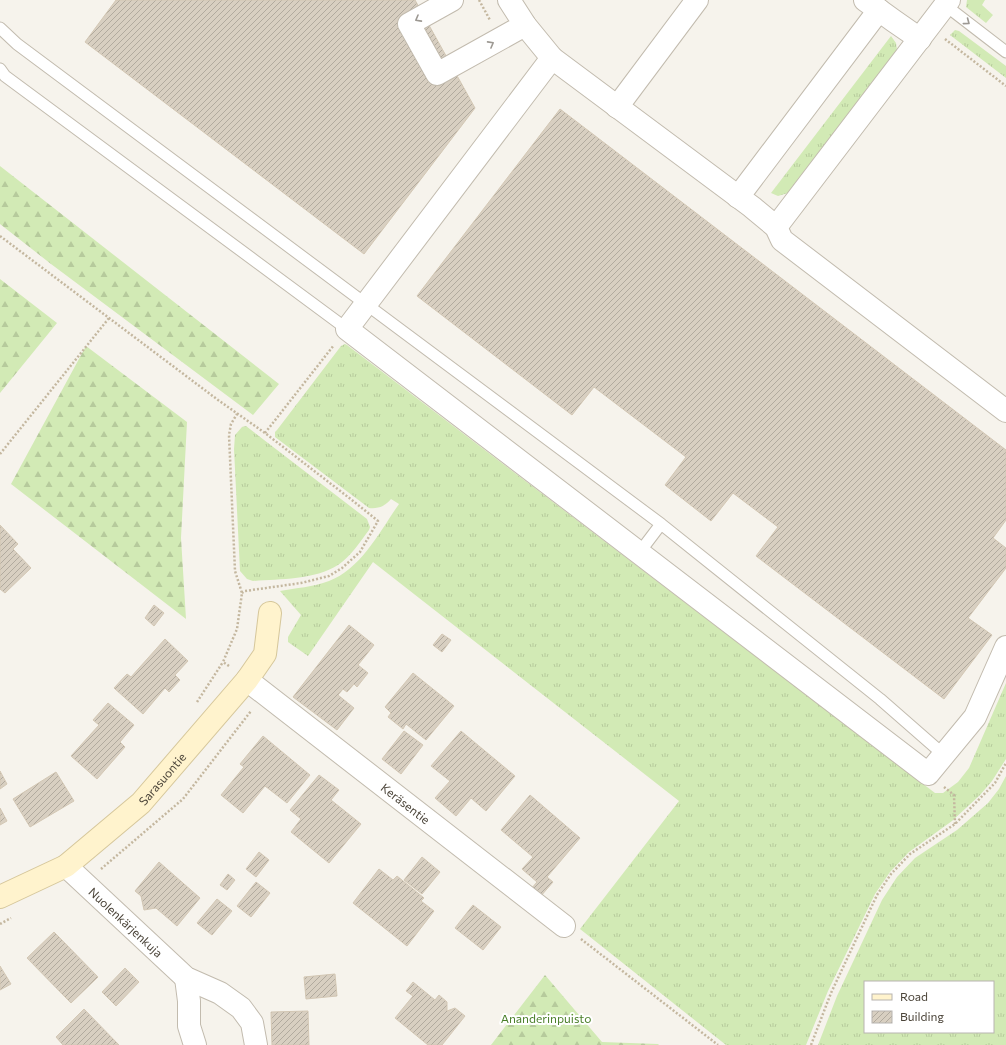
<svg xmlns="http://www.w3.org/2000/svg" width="1006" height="1045" font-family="Commissioner,sans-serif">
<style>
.grass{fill:url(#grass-tufts);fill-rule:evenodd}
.forest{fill:url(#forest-firs)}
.building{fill:url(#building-hatch);stroke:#d3c7b4}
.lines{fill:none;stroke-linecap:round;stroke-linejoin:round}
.lane-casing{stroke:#c2bbae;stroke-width:13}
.street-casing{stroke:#c2bbae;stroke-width:24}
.secondary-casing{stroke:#d6c79b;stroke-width:24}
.path{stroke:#c4b79f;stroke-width:2.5;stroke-dasharray:2 2;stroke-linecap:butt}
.lane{stroke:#fff;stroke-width:11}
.street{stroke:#fff;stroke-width:22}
.secondary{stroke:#fff3cd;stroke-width:22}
.oneway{stroke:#9c9892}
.labels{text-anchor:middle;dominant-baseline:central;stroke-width:4;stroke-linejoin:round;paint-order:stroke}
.street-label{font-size:12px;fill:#4b4439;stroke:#fff}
.park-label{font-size:12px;fill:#4a7f2a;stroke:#fff}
</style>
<defs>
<pattern id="grass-tufts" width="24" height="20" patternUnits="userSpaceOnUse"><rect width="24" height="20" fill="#d2eab5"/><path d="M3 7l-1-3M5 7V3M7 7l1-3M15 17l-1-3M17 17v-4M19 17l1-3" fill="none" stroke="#b6ca9c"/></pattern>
<pattern id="forest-firs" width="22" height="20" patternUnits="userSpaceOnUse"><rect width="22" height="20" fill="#d2eab5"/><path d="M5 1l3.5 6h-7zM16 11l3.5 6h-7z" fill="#b6ca9c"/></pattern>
<pattern id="building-hatch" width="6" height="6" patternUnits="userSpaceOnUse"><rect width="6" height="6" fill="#d8cfc1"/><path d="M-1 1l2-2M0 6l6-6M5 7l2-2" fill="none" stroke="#b1aa9e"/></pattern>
</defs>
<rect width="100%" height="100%" fill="#f6f3ec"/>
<!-- grass -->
<path class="grass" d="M967,0H985L982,5L993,15L986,23L966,7Z
M955,30L959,31L1006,66V78L950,35Z
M891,36L896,43L897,50L788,193L778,196L771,193Z
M345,344L347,345L935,793H943L958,782L969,768L1006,683V759L992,781L980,795L952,821L909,852L890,872L875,894L828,991L806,1045H726L580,929L679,801L373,562L308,656L288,642V637L301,615L280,591C296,588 313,587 329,581C361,569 380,531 399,504L391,499C385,506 379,509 369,508L275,437V432L277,430L341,346Z
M246,426L367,519L370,527L369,530C360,542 351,556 338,565C315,580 279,579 253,581L247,579L240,571L234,449L235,435L242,427Z
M1006,776V1045H818L837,996L882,900L897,877L915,858L957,830L988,803L999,789ZM865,982H993V1032H865Z"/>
<!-- forest -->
<path class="forest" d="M0,166L279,384L253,415L51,264L0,224Z
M0,279L57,323L0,393Z
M86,346L187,422L181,538L186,619L11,484Z
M545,975L602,1042L658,1044L659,1045H491Z"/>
<!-- building -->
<path class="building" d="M116,0H415L475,108L364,254L85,42Z
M560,109L1006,450V520L993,538L1006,548V568L968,618L992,635L944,699L756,556L778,527L733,493L711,521L665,485L686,457L594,387L572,415L417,296Z
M0,525L18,544L13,549L31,568L5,593L0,589Z
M154,605L164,613L154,626L145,618Z
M349,625L374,645L358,665L368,673L357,687L354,684L347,692L343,689L338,695L354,708L337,730L293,697Z
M442,634L451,640L442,652L433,645Z
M165,639L188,661L175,675L180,680L169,692L165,688L143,714L114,688L127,674L131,677Z
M413,673L454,706L426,740L406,724L403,729L388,717L391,713L385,707Z
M108,703L134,725L120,742L125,747L97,779L71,756L99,725L93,720Z
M404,731L423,745L401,774L382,759Z
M461,731L515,776L486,811L471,798L456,816L435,798L450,781L431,766Z
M263,736L310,775L287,803L265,786L243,813L221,795L244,767L240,764Z
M0,771L7,784L0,789Z
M56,772L74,801L30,827L13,799Z
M319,775L339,790L331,800L361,824L329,863L291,832L301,819L290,810Z
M530,795L580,838L547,877L553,882L540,897L531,889L537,882L522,869L533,857L501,830Z
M0,808L7,821L0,825Z
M259,852L269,860L256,877L246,869Z
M422,857L440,872L422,894L404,880Z
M159,862L200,898L177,926L156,908L144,910L141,896L135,891Z
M379,869L393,880L397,876L424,898L421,901L434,911L407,946L353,903Z
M228,874L235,880L227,890L220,885Z
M256,882L270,893L251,917L237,906Z
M217,899L232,911L212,935L197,923Z
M473,905L501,927L483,950L455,928Z
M54,932L98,977L71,1003L27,958Z
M0,966L11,984L0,990Z
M125,968L139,982L116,1006L102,992Z
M335,974L337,996L306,999L304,977Z
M413,982L435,1000L439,995L447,1002V1011L455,1008L465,1016L442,1045H428L395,1018L413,996L406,991Z
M84,1009L119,1045H63L56,1037Z
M308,1011L309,1045H272L271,1012Z"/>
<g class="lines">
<!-- lane casing -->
<g class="lane-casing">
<path id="lane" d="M945,5L1006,52
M0,28L17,44L661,524L880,699L944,755
M0,69L5,76L347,329
M639,553L661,524"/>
</g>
<!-- street casing -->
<g class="street-casing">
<g id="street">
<path d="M452,0L409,24L437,74L525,25"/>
<path d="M509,0L525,25L552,58L752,207L776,227L782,240L1006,411"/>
<path d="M865,0L894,21L920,39"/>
<path d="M552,58L347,329L928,774L975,717L1006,647"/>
<path d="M617,107L697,0"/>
<path d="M738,197L879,10"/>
<path d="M776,227L949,0"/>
<path id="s1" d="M247,680L564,926"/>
<path id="s2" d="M66,866L186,978L220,993L241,1008L252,1023L256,1045"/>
<path d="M186,978L189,1001V1026L195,1045"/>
</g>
</g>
<!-- secondary casing -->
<g class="secondary-casing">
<g id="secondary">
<path id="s3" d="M0,897L66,866L141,803L247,680L265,654L270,613"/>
</g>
</g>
<!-- path -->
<path class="path" d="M479,0L490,20
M945,39L1006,86
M0,236L218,400L265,433L348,497L378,521L360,552L342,568L329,576L301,583L245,591L242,593
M265,433L334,345
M0,454L109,318
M229,666L223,662L237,629L242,593L235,571L229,435L231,424L237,414
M197,702L223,662
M944,787L954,795L955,824
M101,869L183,799L251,711
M0,924L11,918
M581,939L718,1045
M811,1045L831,993L877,895L891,874L910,854L955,824L995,783L1006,763"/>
<!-- lane -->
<use href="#lane" class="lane"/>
<!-- street -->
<use href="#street" class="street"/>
<!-- secondary -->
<use href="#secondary" class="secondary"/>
</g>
<!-- one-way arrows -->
<defs><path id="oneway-chevron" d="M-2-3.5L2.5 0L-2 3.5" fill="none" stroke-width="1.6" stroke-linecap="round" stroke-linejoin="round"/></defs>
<g class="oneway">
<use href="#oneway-chevron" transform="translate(418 19) rotate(151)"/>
<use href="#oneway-chevron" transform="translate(967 22) rotate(37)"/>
<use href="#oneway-chevron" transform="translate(491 44) rotate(-29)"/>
</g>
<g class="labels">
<!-- street labels -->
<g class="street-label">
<text stroke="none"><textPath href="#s3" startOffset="203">Sarasuontie</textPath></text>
<text stroke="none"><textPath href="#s1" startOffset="201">Keräsentie</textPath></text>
<text stroke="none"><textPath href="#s2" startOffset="82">Nuolenkärjenkuja</textPath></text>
</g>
<!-- park labels -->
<g class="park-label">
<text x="546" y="1018">Ananderinpuisto</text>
</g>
</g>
<!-- legend -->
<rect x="864" y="981" width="130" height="52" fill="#ffffff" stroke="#b7b4b0"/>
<rect x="872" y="994" width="20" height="6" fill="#fff3cd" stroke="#b7b4b0"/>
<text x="900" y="1001" font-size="12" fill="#4b4439">Road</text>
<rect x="872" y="1011" width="20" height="12" fill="url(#building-hatch)" stroke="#b7b4b0"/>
<text x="900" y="1021" font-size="12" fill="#4b4439">Building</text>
</svg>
